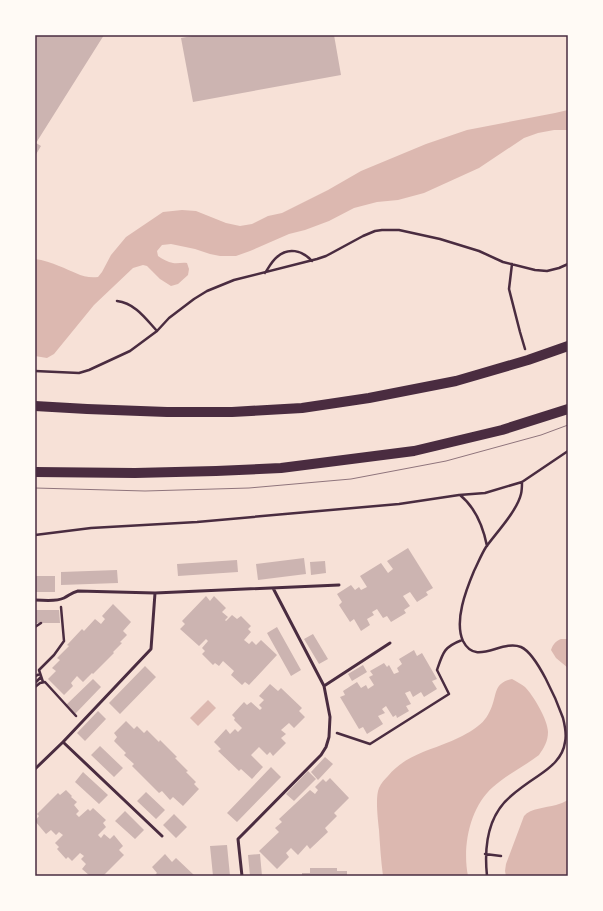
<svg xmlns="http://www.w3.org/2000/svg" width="603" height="911" font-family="Rubik,sans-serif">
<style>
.water{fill:#dcb8b0}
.building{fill:#ccb4b1}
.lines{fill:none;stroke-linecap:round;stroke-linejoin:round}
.path{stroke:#4a2c40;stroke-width:2.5}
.service{stroke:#4a2c40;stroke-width:3}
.primary{stroke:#4a2c40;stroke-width:10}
.tram{stroke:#8f747c;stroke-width:1}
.neatline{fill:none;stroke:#4a2c40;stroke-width:1.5}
</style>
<rect width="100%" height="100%" fill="#f7e1d7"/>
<!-- water -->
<path class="water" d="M568,110V130H554L538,133L524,138L479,168L424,193L398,200L377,202L354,208L329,221L305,230L289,234L250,251L236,256H220L210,254L195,249L171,244L162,245L157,251L158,256C162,259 168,262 173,263C178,264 182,262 187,263L189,269L188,275L178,284L171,286L160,279L147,266L143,265L133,268L94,305L54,354L47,358L35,356V259C43,260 52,263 59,266C73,271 83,279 98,277L102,272L111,255L126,237L163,212L182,210L196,211L226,223L240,226L252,224L268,216L282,213L328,190L361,171L426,144L467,130L555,113Z
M561,639H568V668L556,658L551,650C553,644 556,641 561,639Z
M512,679C516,681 521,684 525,687C533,695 548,720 548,732C548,741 544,748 539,755C525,766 506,775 493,787C470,807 462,846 468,876H383C381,861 380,846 379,830C378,820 375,797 379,788C381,783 385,779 388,776C398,764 409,758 423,752C439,746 465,737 478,726C485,721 489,714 492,706C497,693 494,683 512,679Z
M208,700L216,708L198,726L190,718Z
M568,800V876H506L505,871L506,864L524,816C531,808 545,808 556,805C560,804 564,802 568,800Z"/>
<!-- building -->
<path class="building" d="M35,35H104L36,143L41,146L35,156Z
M198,35H334L341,75L193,102L181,38Z
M408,548L433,588L426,592L428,595L417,602L410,592L403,596L410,606L404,610L406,613L391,622L387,616L383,618L377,609L372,612L374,615L367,619L370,625L361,631L354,619L350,622L339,605L342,602L337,594L351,585L355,590L359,587L361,590L367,587L360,576L381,563L388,573L393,569L387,561Z
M304,558L306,574L258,580L256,564Z
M237,560L238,572L178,576L177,564Z
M325,561L326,573L311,575L310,562Z
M117,570L118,583L61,585V572Z
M35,576H55V592H35Z
M206,596L210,601L214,596L226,608L222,612L228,617L225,620L226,621L232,615L237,619L241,616L251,626L248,629L251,632L244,640L249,644L252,641L256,645L261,640L277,655L249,685L245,682L242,685L231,675L234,671L223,661L219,666L215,663L213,665L202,654L205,651L202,648L208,641L206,639L199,646L180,629L185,624L182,621Z
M113,604L131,622L123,631L127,635L120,642L122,643L113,652L114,653L93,674L92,673L83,682L77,676L71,683L73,686L64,695L48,679L56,671L52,668L60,660L57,658L69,646L67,645L82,629L84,631L95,619L101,624L105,619L102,616Z
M35,610H59L60,623H35Z
M277,627L301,670L291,676L267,633Z
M313,634L328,659L319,664L304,639Z
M414,650L417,656L422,653L437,679L432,681L437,689L424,697L421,692L413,697L410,691L405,693L411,704L406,706L409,711L397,718L396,715L393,717L386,706L382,709L385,713L378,716L383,724L367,734L363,727L359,729L340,697L345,695L343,691L357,682L361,688L366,685L368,689L374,685L369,677L373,675L370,671L384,663L387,667L389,665L394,674L399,672L397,668L402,664L399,659Z
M363,665L367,672L352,681L348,674Z
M145,666L156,677L120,714L109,703Z
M93,679L101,687L75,714L66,705Z
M270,684L278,691L281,688L302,708L299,711L305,717L294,728L289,723L281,730L286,734L281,738L286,743L273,756L270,752L267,755L259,747L251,755L263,767L252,779L241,769L239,771L218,751L221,749L214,742L226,729L230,734L235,729L238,732L242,728L234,720L235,718L232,715L244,702L247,705L251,702L260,710L262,708L259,705L264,700L259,696Z
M98,711L106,719L85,741L77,733Z
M126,721L134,729L137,726L144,733L147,730L159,742L160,740L177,757L175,758L188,771L186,772L196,782L194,784L199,789L183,806L173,797L170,800L162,791L159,793L132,766L134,764L124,755L126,753L114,741L117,737L114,733Z
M100,746L123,768L114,777L91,755Z
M325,757L333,764L318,780L311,772Z
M271,767L281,777L237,822L227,813Z
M308,771L316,779L294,801L286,794Z
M83,772L108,795L99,804L75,782Z
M330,778L349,798L334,813L337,816L325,828L328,832L310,849L307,845L298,855L291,848L286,853L289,857L277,869L259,851L279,832L275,828L282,822L279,819L310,790L315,794L318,790L315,787L323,779L326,782Z
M66,790L72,796L71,797L77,802L74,805L79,811L76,814L79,817L88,809L90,811L93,808L106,820L103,823L106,827L98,835L101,838L104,834L110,839L114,835L123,846L119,850L124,855L103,876H90L82,869L86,864L81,859L84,856L80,853L72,861L68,857L66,859L57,849L59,847L55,843L63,835L59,832L56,835L51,830L46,834L35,821L39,816L37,814L58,793L60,795Z
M146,792L165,810L156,819L137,801Z
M125,811L144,830L135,839L115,821Z
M174,814L187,827L176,838L163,825Z
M227,845L230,876H213L210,846Z
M165,854L172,862L176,858L195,876H154L157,873L152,867Z
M260,854L262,876H250L248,855Z
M310,868H337V871H347V876H302V873H310Z"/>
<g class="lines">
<!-- path -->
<path class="path" d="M512,264L509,289L520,332L525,349
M265,273C269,267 272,261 277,257C288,247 302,250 312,261
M117,301C135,303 146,319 157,331
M35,371L79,373L89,370L130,351L157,331L169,318L194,299L207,291L234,280L317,259L326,256L363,236L375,231L382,230H399L440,239L479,251L503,262L535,270L547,271L559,268L568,264
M460,495C476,508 483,526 487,546
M35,535L91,528L197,522L285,514L399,504L459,495L485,493L522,482L568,451
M35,627L41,623
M35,676L40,674
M43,682L39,670L54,655L64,641L61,607
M35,683L41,677
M35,687L40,683L45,682L76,716
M337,733L370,744L449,694L437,670C443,652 444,647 462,640
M485,854L501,856
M487,876C484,847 487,816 511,796C519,789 529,782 538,776C550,768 563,758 565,742C567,734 565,726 563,718C557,701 537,654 521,647C501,639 476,667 463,641C454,621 466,590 474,571C478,563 481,555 486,547C496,533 517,511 521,494C522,490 522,486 522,482"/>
<!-- service -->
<path class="service" d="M35,600C44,600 56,602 64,598C70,595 71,593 78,591L155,593L339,585
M324,686L390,643
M63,742L162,836
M35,769L63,742L151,649L155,593
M242,876L238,839L321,755L326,747L329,737L330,717L324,686L273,588"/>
<!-- primary -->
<path class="primary" d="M35,406L87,409L167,412H232L302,408L369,398L456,381L528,360L568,346
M35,472L135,473L216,471L281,468L414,451L502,430L568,409"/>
<!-- tram -->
<path class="tram" d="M35,488L145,491L249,488L351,479L446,461L541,435L568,425"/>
</g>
<!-- border -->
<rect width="603" height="911" fill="none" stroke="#fffaf5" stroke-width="72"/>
<rect x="36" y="36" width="531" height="839" class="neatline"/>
</svg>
